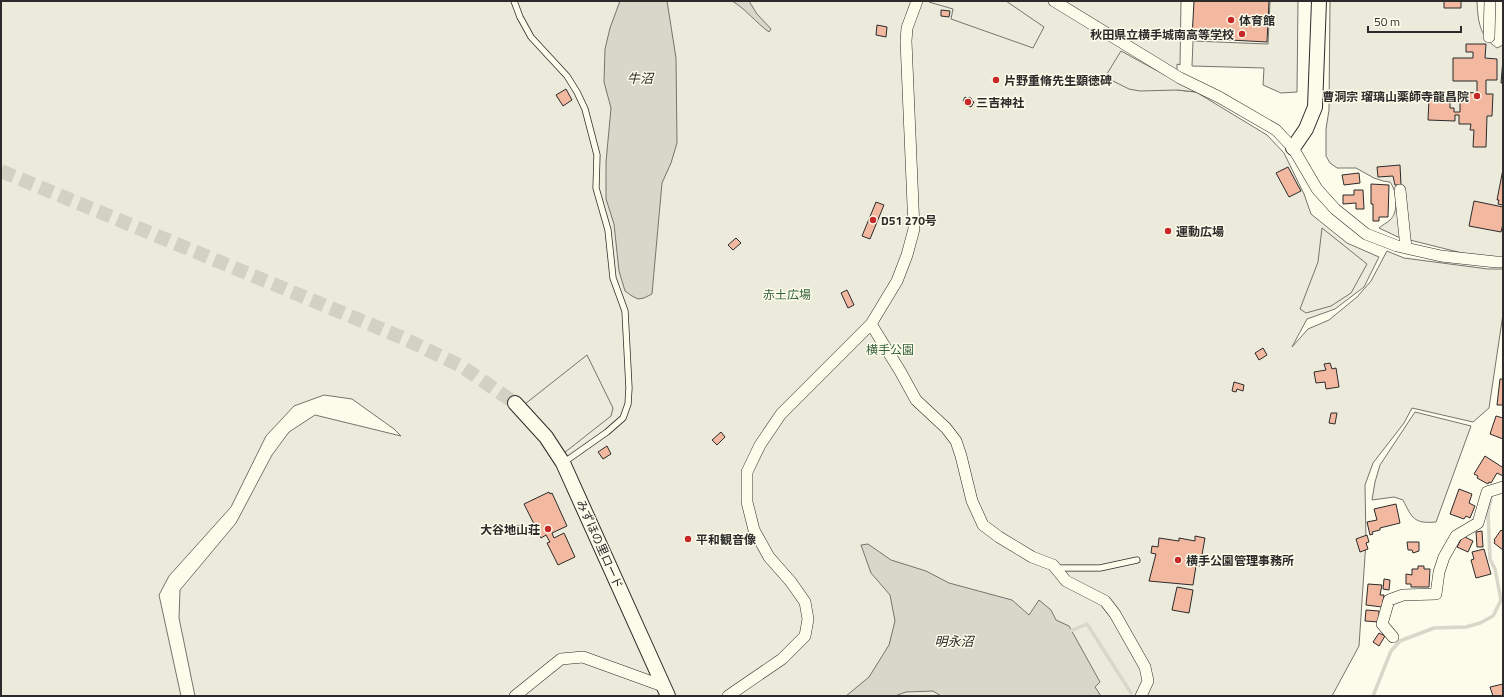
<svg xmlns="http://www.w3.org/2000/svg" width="1504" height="697" font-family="'Titillium Web','Noto Sans JP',sans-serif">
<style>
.green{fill:#ecebdb;stroke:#74746e}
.parking{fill:#eceadb;stroke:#74746e}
.water{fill:#d8d7c9;stroke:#74746e}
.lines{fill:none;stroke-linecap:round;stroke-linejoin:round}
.stream{stroke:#d8d7c9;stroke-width:3.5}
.building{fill:#f2b8a0;stroke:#2b2b2b}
.tertiary-tunnel{stroke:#d3d1c4;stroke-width:14;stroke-dasharray:14 7;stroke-linecap:butt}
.service-casing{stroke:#2b2b2b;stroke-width:7}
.minor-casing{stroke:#2b2b2b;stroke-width:12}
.tertiary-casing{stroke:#2b2b2b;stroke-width:16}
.service{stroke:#fdfbea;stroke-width:5.5}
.minor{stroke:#fdfbea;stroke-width:11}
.tertiary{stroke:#fdfbea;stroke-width:14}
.poi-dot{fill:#c62828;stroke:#fdfbea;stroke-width:1.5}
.labels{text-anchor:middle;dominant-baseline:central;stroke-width:3;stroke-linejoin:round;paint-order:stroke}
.poi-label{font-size:12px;font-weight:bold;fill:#2b2b2b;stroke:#fdfbea;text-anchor:start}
.park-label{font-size:12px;fill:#34623c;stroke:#fdfbea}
.street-label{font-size:12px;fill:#2b2b2b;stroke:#fdfbea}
.water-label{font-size:13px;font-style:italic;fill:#2b2b2b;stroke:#fdfbea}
</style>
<rect width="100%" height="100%" fill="#fdfbea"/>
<!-- green -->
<path class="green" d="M1,1H1181L1180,65L1177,64V90L1196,92L1267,135L1284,153L1304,194L1311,214L1347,243L1379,257L1364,287L1335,309L1307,319L1292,347L1308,329L1329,320L1357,297L1371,281L1387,251L1404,258L1488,269H1503V314L1489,408L1473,422L1412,408L1404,423L1373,463L1365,485L1366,541L1359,646L1332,696H195L179,618L180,590L236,523L272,455L289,432L315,415L401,436L394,429L352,399L324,395L294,406L266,436L231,507L169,576L159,595L181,696H1Z
M1330,1H1477C1478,21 1479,36 1497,48L1503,45V258L1474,256L1398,237L1379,228C1382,225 1387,223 1390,220C1399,212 1397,191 1390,182L1383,181L1374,178L1356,168H1337L1330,163L1326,156V129L1329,110Z
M1415,412L1471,426L1436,522C1414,524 1412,518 1403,500L1394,497L1372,500L1375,482L1380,465Z"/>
<!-- parking -->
<path class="parking" d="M930,1H1006L1044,27L1033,48L951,19L953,9L929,2Z
M1270,1H1298L1297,92L1281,93L1263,85L1264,68L1192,66L1193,41L1268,44Z
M1121,51L1196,92L1177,90L1140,91L1129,89L1105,77Z
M1322,228L1367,264L1351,293L1331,306L1306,313L1300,309L1318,262Z
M587,355L613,408L611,416L564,453L525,404Z"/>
<!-- water -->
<path class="water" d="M620,1H667L676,58L677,143L671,163L662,183L652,294L644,298L638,299L632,296L625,291L619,271L614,224L606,199V162L611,108L604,82L605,49L610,28Z
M732,1H749L757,14L771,29L769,32C756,23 746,9 732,1Z
M868,544L891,560L926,571L949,583L1012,600L1029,615L1039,600L1051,610L1056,620L1069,626L1100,682L1095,687L1101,696H941L933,691L906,692L895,696H846L869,677L889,645L895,621L890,595L871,573L861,545Z"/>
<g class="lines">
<!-- stream -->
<path class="stream" d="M1068,632L1087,624L1131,693
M1373,696L1391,651L1400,641L1434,628L1466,627L1480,623L1493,616L1501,600L1495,569L1490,559L1488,513L1491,499"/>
</g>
<!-- building -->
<path class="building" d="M1194,1H1269L1267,42L1192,38Z
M1444,1H1461V8H1444Z
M941,10L950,11L949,17L941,16Z
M877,25L887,27L886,37L876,35Z
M1466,44H1486L1485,58L1497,59V80H1486V94H1493L1492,116H1487L1486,147H1473L1474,130H1470L1471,124H1459V115H1455V121L1428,120L1429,99H1450V108H1454V112H1460V92L1477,93V81H1453V58H1473V52H1466Z
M1503,59V83H1501Z
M566,89L572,100L563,106L556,95Z
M965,97L968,99L969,97L972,99L971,100L974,102L971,107L964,104L965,102L963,101Z
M1400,165L1401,185H1395L1393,176L1378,177L1377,167Z
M1288,167L1301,191L1289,197L1276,173Z
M1503,169V205L1498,204L1499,200H1497Z
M1359,173L1360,183L1344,185L1342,175Z
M1371,184L1389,185L1388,217H1379V221H1373V204H1371Z
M1354,190H1363L1364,209H1356V203L1343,204V195H1354Z
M1474,201L1503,207V224L1501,232L1469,226Z
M876,202L884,205L870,239L862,236Z
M736,238L741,243L733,250L728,245Z
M847,290L854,305L848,308L841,293Z
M1263,348L1267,355L1259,360L1255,353Z
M1330,363L1332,369L1336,368L1339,387L1326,389L1325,382L1316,383L1314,372L1326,370L1324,364Z
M1500,379H1503V405H1497Z
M1234,382L1244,385L1243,391L1237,389L1236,392L1232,391Z
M1331,413H1337L1335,424L1329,423Z
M1496,416L1503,418V439L1490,434Z
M721,432L725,437L717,445L712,440Z
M607,446L611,454L603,459L598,452Z
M1485,456L1502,467L1503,465V476L1497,473L1491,483L1489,482L1488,484L1477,478L1478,476L1474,474Z
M1459,489L1472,494L1469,503L1475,506L1470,518L1466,516L1464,519L1450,514Z
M549,492L550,494L552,493L567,526L552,533L554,538L564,533L575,557L558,565L547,543L550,542L546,535L541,538L524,504Z
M1396,504L1400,523L1380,528V530L1372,532L1373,534L1370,535L1367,522L1377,520L1374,509Z
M518,525L523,529L519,534L514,530Z
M1501,530L1503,532V550L1494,543L1495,541L1494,540Z
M1482,531L1483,547H1477L1476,532Z
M1367,535L1369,542L1366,543L1368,549L1360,552L1356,539Z
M1195,536L1205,538L1200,566H1196L1193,585L1149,581L1156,554L1151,553L1152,546L1158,547L1159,538L1179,541V538L1195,541Z
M1463,536L1473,541L1468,552L1457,547Z
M1407,542H1419V551L1413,553L1412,550H1408Z
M1484,549L1491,574L1476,578L1471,560L1474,559L1472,552Z
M1418,566H1424V569H1430L1429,587H1411V584H1406V574L1412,575V569H1418Z
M1384,579L1390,580L1389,590L1383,589Z
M1368,584L1382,585L1380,595H1384L1382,607L1366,605Z
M1177,587L1193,590L1189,613L1172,610Z
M1366,610L1379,611V622L1365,621Z
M1379,633L1385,636L1379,646L1373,642Z
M1503,684V696H1493L1490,687Z"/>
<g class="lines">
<!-- tertiary-tunnel -->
<path class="tertiary-tunnel" d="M1,171L403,338L461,366L515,403"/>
<!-- service casing -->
<g class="service-casing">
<path id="service" d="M514,1L520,17L531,37L567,76L577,92L585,109L597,155L596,188L608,230L613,278L625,311L629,388L628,404L623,418L607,432L563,463
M1056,568H1100L1137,560"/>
</g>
<!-- minor casing -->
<g class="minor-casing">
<path id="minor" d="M1054,1L1180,78L1219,97L1276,130L1293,148L1317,189L1335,209L1366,234L1397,246L1441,256L1496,262H1503
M1489,37L1490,1
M1400,190L1406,248
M871,324L900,371L916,400L946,428L956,441L961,456L972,501L983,525L999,537L1032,557L1053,565L1066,581L1105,601L1115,614L1145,667L1148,681L1141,696
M1393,637L1382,624L1389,600L1403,595L1436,594L1439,572L1444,557L1456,536L1478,523L1487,492L1503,487
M515,696L561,659L583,657L663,686
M728,696L782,659L805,636L808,619L805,602L791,582L769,557L754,530L747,502V472L760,445L781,414L871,324L897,281L907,255L914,229L906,41L907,28L917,1"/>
</g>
<!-- tertiary casing -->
<g class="tertiary-casing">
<path id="tertiary" d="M1293,148L1306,129L1315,107L1319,1
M515,403L546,437L563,463L668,696"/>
</g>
<!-- service -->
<use href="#service" class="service"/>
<!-- minor -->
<use href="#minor" class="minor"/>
<!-- tertiary -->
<use href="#tertiary" class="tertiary"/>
</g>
<!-- markers -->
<g class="poi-dot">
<circle cx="1231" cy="20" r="4"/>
<circle cx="1242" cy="34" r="4"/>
<circle cx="996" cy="80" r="4"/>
<circle cx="1477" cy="96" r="4"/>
<circle cx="968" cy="102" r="4"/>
<circle cx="873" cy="220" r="4"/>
<circle cx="1168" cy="231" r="4"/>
<circle cx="548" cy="529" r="4"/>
<circle cx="688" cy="539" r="4"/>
<circle cx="1178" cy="560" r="4"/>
</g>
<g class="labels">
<!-- poi labels -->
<g class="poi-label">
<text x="1239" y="20">体育館</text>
<text x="1234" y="34" text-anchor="end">秋田県立横手城南高等学校</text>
<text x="1004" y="80">片野重脩先生顕徳碑</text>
<text x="1469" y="96" text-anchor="end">曹洞宗 瑠璃山薬師寺龍昌院</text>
<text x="976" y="102">三吉神社</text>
<text x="881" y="220">D51 270号</text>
<text x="1176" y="231">運動広場</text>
<text x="540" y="529" text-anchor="end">大谷地山荘</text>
<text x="696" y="539">平和観音像</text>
<text x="1186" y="560">横手公園管理事務所</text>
</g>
<!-- park labels -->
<g class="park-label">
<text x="787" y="294">赤土広場</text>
<text x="890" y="349">横手公園</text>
</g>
<!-- street labels -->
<g class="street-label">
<text transform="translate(600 544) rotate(66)">みずほの里ロード</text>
</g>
<!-- water labels -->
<g class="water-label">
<text x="640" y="78">牛沼</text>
<text x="954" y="641">明永沼</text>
</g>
</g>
<!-- border -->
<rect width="1504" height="697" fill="none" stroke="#2b2b2b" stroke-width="4"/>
<!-- scale -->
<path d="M1368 26v6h93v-6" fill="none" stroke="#2b2b2b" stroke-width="2"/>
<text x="1374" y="26" font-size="12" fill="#2b2b2b" stroke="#fdfbea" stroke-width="3" paint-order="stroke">50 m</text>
</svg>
